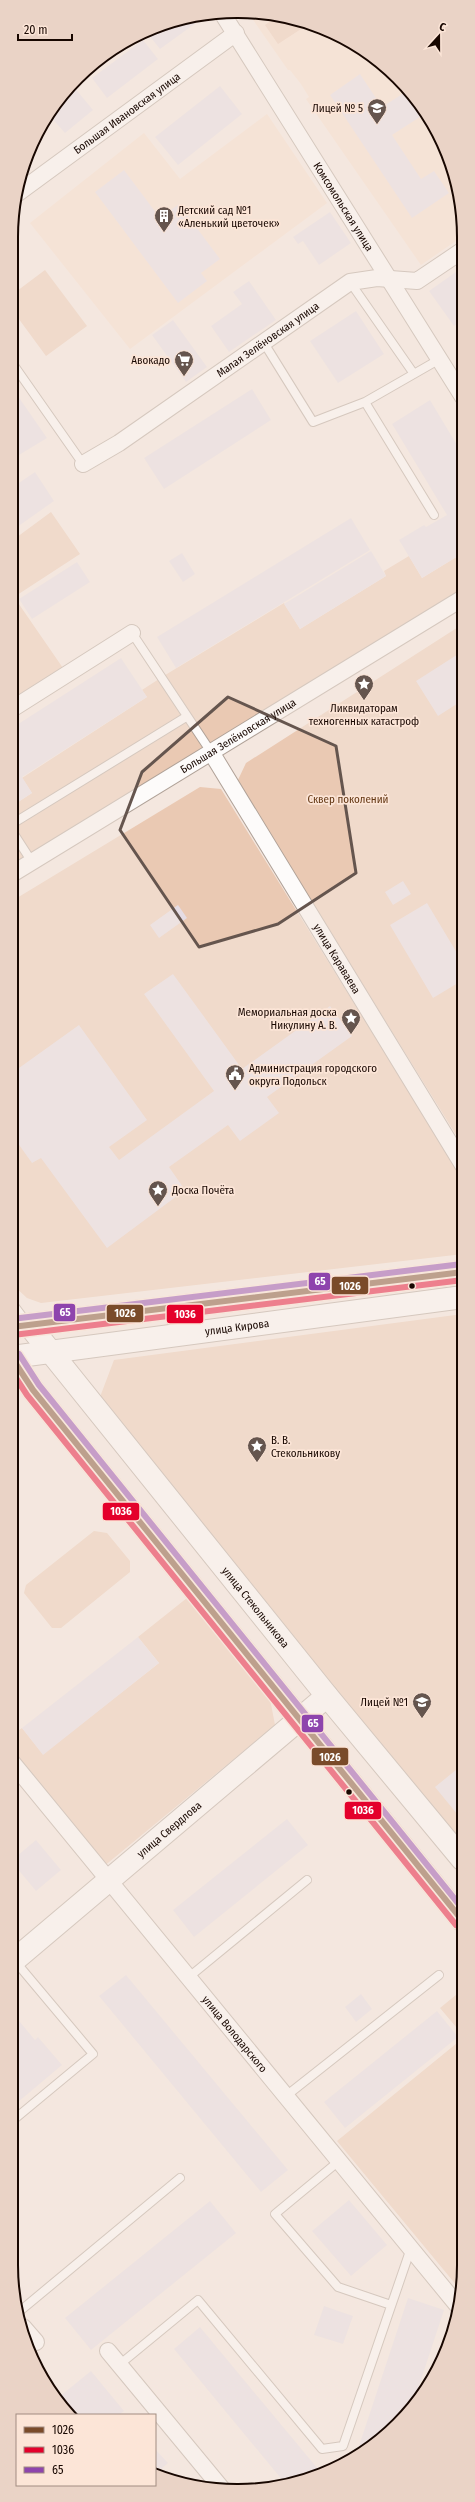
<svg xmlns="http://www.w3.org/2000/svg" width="475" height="2502" font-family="'Fira Sans Condensed',sans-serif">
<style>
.built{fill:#f7ddcc}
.green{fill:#eac9b3}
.building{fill:#e5dce4}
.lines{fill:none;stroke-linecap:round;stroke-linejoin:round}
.lane-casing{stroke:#b0a298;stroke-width:10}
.street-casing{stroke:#b0a298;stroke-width:18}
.secondary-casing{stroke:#b0a298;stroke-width:24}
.primary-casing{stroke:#b0a298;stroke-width:24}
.lane{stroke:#fdfbfa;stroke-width:8}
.street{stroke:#fdfbfa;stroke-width:16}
.secondary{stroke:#fdfbfa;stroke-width:22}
.primary{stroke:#fdfbfa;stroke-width:22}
.bus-1-casing{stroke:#fce5d7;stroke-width:9}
.bus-2-casing{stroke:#fce5d7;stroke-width:9}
.bus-3-casing{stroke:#fce5d7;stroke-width:9}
.bus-1{stroke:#7a4b2a;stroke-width:6}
.bus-2{stroke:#e4002b;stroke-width:6}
.bus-3{stroke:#8e44ad;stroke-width:6}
.marked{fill:none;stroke:#65554e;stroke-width:3;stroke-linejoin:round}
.bus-dot{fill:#180700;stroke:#fce5d7;stroke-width:1.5}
.labels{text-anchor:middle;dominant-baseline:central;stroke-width:3.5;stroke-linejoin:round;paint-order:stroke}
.poi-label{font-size:11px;fill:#180700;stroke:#fce5d7;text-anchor:end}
.street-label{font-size:11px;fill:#180700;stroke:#fce5d7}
.park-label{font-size:11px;fill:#633713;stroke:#fce5d7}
.rim{fill:none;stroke:#180700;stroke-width:2}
.line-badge{stroke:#fce5d7;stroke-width:1.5}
.badge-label{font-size:11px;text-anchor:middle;font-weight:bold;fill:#fff}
</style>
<rect width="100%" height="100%" fill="#f4e7df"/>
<!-- built -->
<path class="built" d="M267,13L337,34L398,78L447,151L463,222V236L421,265L306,99L309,97L301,84L290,70H288L249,14Z
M267,114L327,203L130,349L30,223L144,133L180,179Z"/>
<!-- green -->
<path class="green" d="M278,16L301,23L304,27L278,44L265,25Z
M45,270L87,326L46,356L13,311V294Z
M51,512L80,554L14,597L65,671L12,706L13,540Z
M463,553V591L210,746L162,677L284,603L300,629L386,576L384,571L409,556L422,578Z
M463,624V1146L237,782L246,763Z
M159,679L206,750L12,867V806L32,793L22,778L147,697L142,690Z
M200,787L221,789L463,1179V1254L41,1303L27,1298L12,1284V901Z
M463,1314L462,1848L100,1397L114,1360Z
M94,1531L107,1533L130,1561V1572L61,1628H52L24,1593L26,1585Z
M187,1598L270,1699L275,1725L103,1867L11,1755V1736L22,1728L43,1754L159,1663L138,1637Z
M462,1990V2034L440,2008Z
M462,2039V2292L337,2141Z"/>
<!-- building -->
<path class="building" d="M193,18L196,23L160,49L148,34L179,19Z
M143,40L158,59L107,98L92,78Z
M360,74L382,107L407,91L423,115L392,135L421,179L434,171L449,193L412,218L330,95Z
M220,86L242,114L178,165L155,137Z
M74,87L93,110L65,133L49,115Z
M124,170L160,218L179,204L220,259L201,273L207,281L178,303L95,192Z
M330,212L351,243L319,265L303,241L298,244L293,237Z
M463,267V319L454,326L429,291Z
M249,281L276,320L229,352L211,326L242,304L233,292Z
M356,311L384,354L338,383L310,341Z
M173,320L207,367L186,382L152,335Z
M13,389L47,438L19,455L13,445Z
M252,389L271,420L164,489L144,458Z
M430,400L463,455V553L422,578L399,540L424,525L426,527L447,515L392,424Z
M35,472L54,501L13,530V487Z
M351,518L370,550L176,668L157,637Z
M371,551L386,576L300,629L284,604Z
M182,553L195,574L183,582L169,561Z
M77,562L90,582L32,619L19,599Z
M463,651V700L438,716L416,681Z
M121,658L147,697L22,777L32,793L12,806V728Z
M403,881L411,894L393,905L385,892Z
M427,903L463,963V980L433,998L390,925Z
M178,905L187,918L159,938L150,925Z
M173,974L242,1069L330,1006L352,1036L267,1097L279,1113L240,1141L228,1125L169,1167L185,1190L107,1248L41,1158L32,1163L12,1135V1073L79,1025L147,1120L109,1147L119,1160L214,1091L144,994Z
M138,1637L159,1663L43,1755L22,1728Z
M462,1765V1820L435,1787Z
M287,1819L308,1845L194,1937L173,1910Z
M36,1840L61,1870L36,1891L11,1861Z
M11,1907L18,1915L11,1921Z
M126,1975L288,2170L261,2192L99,1996Z
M361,1994L372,2009L356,2022L345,2007Z
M437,2011L458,2037L345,2128L324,2102Z
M15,2016L35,2040L38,2037L62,2065L11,2108V2019Z
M349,2200L387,2245L351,2276L312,2231Z
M210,2201L236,2233L91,2350L65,2318Z
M408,2298L444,2310L415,2398L387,2435L357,2452Z
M324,2306L353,2316L343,2344L314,2335Z
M200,2327L318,2469L305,2480L284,2482L174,2349Z
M91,2371L124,2411L119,2415H71L59,2397Z
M155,2449L168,2463L157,2473L155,2472Z
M176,2473L182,2480L171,2477Z"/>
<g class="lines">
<!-- lane casing -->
<g class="lane-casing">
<path id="lane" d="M350,282L414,374
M264,343L313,422L365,402
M13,364L83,464
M434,515L365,402L440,359
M132,633L211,752
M12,824L186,717
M12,831L32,862
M12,1303L27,1323
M189,1977L307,1880
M286,2096L439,1975
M11,2122L93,2054L15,1961
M339,2161L275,2214L338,2287L391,2305
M20,2311L180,2178
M119,2365L198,2300L322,2449L343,2446L411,2248"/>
</g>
<!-- street casing -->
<g class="street-casing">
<g id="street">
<path id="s1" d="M224,16L463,397"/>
<path id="s2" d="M18,193L236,33"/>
<path id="s3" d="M83,464L119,443L350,282L377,278L417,281L463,250"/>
<path d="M12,709L132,633"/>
<path id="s4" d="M211,752L463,1165"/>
<path id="s5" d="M12,874L463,598"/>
<path id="s6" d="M11,1761L458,2306"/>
<path d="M23,2327L36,2342"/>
<path d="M108,2351L223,2490"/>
</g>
</g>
<!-- secondary casing -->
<g class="secondary-casing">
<g id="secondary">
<path id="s7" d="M29,1325L327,1696L462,1859"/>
<path d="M12,1358L33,1390L462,1920"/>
<path id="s8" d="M11,1963L327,1696"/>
</g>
</g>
<!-- primary casing -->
<g class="primary-casing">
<g id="primary">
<path d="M12,1327L463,1272"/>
<path id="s9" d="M12,1357L463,1297"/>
</g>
</g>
<!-- lane -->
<use href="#lane" class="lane"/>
<!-- street -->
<use href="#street" class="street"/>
<!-- secondary -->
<use href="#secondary" class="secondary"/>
<!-- primary -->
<use href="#primary" class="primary"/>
<!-- bus-1 casing -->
<g class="bus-1-casing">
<path id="bus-1" d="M12,1327L463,1272
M12,1358L33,1390L462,1920"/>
</g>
<!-- bus-2 casing -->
<g class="bus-2-casing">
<path id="bus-2" d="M13,1335L463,1280
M12,1372L27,1395L456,1925"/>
</g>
<!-- bus-3 casing -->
<g class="bus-3-casing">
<path id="bus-3" d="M12,1319L462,1264
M19,1354L39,1385L462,1908"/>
</g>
<!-- bus-1 -->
<use href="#bus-1" class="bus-1"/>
<!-- bus-2 -->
<use href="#bus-2" class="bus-2"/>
<!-- bus-3 -->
<use href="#bus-3" class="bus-3"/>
</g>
<!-- marked area -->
<path d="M0 0H475V2502H0ZM228,697L336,746L356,873L278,924L199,947L120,830L142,772Z" fill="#f4e7df" fill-opacity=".55" fill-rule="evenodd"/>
<path class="marked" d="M228,697L336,746L356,873L278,924L199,947L120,830L142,772Z"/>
<!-- icons -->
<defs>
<g id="school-pin" transform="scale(1)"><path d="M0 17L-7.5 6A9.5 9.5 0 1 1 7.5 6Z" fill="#65554e" stroke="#fce5d7"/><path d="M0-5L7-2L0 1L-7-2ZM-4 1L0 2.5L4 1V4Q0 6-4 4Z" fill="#fff"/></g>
<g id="building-pin" transform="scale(1)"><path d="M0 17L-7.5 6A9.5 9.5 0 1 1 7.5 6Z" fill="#65554e" stroke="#fce5d7"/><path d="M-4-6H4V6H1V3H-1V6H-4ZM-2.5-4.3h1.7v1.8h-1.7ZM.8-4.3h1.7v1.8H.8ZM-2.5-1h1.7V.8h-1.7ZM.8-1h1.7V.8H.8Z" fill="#fff"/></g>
<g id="supermarket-pin" transform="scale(1)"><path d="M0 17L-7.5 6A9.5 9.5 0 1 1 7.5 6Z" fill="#65554e" stroke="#fce5d7"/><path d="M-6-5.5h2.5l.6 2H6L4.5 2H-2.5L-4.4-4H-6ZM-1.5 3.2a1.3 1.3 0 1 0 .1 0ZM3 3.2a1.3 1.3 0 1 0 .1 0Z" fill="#fff"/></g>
<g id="sight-pin" transform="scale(1)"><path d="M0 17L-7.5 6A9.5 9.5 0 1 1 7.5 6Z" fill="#65554e" stroke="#fce5d7"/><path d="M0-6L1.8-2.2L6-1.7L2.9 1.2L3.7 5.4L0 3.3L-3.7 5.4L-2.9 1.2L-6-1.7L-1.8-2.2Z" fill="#fff"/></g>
<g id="civic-pin" transform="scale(1)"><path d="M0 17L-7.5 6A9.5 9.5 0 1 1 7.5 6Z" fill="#65554e" stroke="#fce5d7"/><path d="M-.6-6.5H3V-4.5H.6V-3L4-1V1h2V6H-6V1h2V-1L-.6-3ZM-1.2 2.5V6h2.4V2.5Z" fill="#fff"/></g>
</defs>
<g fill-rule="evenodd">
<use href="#school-pin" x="377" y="108"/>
<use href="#building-pin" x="164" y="216"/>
<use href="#supermarket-pin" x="184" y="360"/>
<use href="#sight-pin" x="364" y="684"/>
<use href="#sight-pin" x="351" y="1018"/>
<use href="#civic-pin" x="235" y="1074"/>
<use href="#sight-pin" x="158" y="1190"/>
<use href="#sight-pin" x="257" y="1446"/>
<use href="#school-pin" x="422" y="1702"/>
</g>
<!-- markers -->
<g class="bus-dot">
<circle cx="412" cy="1286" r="3.5"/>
<circle cx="349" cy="1792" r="3.5"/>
</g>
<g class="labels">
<!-- poi labels -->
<g class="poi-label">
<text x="363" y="108">Лицей № 5</text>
<text x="178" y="210" text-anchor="start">Детский сад №1<tspan x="178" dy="13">«Аленький цветочек»</tspan></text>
<text x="170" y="360">Авокадо</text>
<text x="364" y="708" text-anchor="middle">Ликвидаторам<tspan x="364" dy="13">техногенных катастроф</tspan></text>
<text x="337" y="1012">Мемориальная доска<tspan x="337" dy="13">Никулину А. В.</tspan></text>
<text x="249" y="1068" text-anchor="start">Администрация городского<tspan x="249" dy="13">округа Подольск</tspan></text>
<text x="172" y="1190" text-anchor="start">Доска Почёта</text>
<text x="271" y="1440" text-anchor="start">В. В.<tspan x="271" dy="13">Стекольникову</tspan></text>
<text x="408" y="1702">Лицeй №1</text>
</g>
<!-- street labels -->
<g class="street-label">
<text stroke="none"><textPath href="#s2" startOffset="135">Большая Ивановская улица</textPath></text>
<text stroke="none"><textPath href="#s1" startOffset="225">Комсомольская улица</textPath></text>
<text stroke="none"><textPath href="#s3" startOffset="223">Малая Зелёновская улица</textPath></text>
<text stroke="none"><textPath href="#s5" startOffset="265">Большая Зелёновская улица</textPath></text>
<text stroke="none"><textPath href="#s4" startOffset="242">улица Караваева</textPath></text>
<text stroke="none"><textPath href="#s9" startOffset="227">улица Кирова</textPath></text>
<text stroke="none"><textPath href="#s7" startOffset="362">улица Стекольникова</textPath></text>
<text stroke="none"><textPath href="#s8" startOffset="207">улица Свердлова</textPath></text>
<text stroke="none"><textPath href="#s6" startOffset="353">улица Володарского</textPath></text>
</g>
<!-- park labels -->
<g class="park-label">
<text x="348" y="799">Сквер поколений</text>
</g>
</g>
<!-- crop -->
<path d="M0 0H475V2502H0ZM237 18H238A219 219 0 0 1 457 237V2265A219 219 0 0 1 238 2484H237A219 219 0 0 1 18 2265V237A219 219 0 0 1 237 18Z" fill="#ead3c6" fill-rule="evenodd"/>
<path class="rim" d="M237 18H238A219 219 0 0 1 457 237V2265A219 219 0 0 1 238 2484H237A219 219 0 0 1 18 2265V237A219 219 0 0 1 237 18Z"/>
<g class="line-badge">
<rect x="308" y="1272" width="23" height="19" rx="4" fill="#8e44ad"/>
<rect x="331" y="1276" width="38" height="19" rx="4" fill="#7a4b2a"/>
<rect x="53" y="1303" width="23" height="19" rx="4" fill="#8e44ad"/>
<rect x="106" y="1304" width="38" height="19" rx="4" fill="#7a4b2a"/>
<rect x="166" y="1304" width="38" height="20" rx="4" fill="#e4002b"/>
<rect x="102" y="1502" width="38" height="19" rx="4" fill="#e4002b"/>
<rect x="301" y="1714" width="23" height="19" rx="4" fill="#8e44ad"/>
<rect x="311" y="1747" width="38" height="19" rx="4" fill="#7a4b2a"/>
<rect x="344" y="1801" width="38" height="19" rx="4" fill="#e4002b"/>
</g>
<g class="badge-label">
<text x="320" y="1285">65</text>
<text x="350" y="1290">1026</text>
<text x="65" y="1316">65</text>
<text x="125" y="1317">1026</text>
<text x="185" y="1318">1036</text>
<text x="121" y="1515">1036</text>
<text x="313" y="1727">65</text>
<text x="330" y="1761">1026</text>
<text x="363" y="1814">1036</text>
</g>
<!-- legend -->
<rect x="16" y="2414" width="140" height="72" fill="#fce5d7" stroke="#a18c81"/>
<rect x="24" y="2427" width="20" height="6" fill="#7a4b2a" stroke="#a18c81"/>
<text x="52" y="2434" font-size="12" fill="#180700">1026</text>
<rect x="24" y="2447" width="20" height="6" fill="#e4002b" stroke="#a18c81"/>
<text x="52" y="2454" font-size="12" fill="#180700">1036</text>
<rect x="24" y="2467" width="20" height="6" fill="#8e44ad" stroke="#a18c81"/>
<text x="52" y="2474" font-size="12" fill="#180700">65</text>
<!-- north arrow -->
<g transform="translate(439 36) rotate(21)" stroke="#fce5d7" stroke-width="3" paint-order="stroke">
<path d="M0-3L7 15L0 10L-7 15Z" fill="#180700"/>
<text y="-6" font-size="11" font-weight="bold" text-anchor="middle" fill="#180700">С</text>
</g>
<!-- scale -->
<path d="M18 34v6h54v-6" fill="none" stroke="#180700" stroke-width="2"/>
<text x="24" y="34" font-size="12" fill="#180700" stroke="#fce5d7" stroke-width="3" paint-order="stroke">20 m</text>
</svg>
